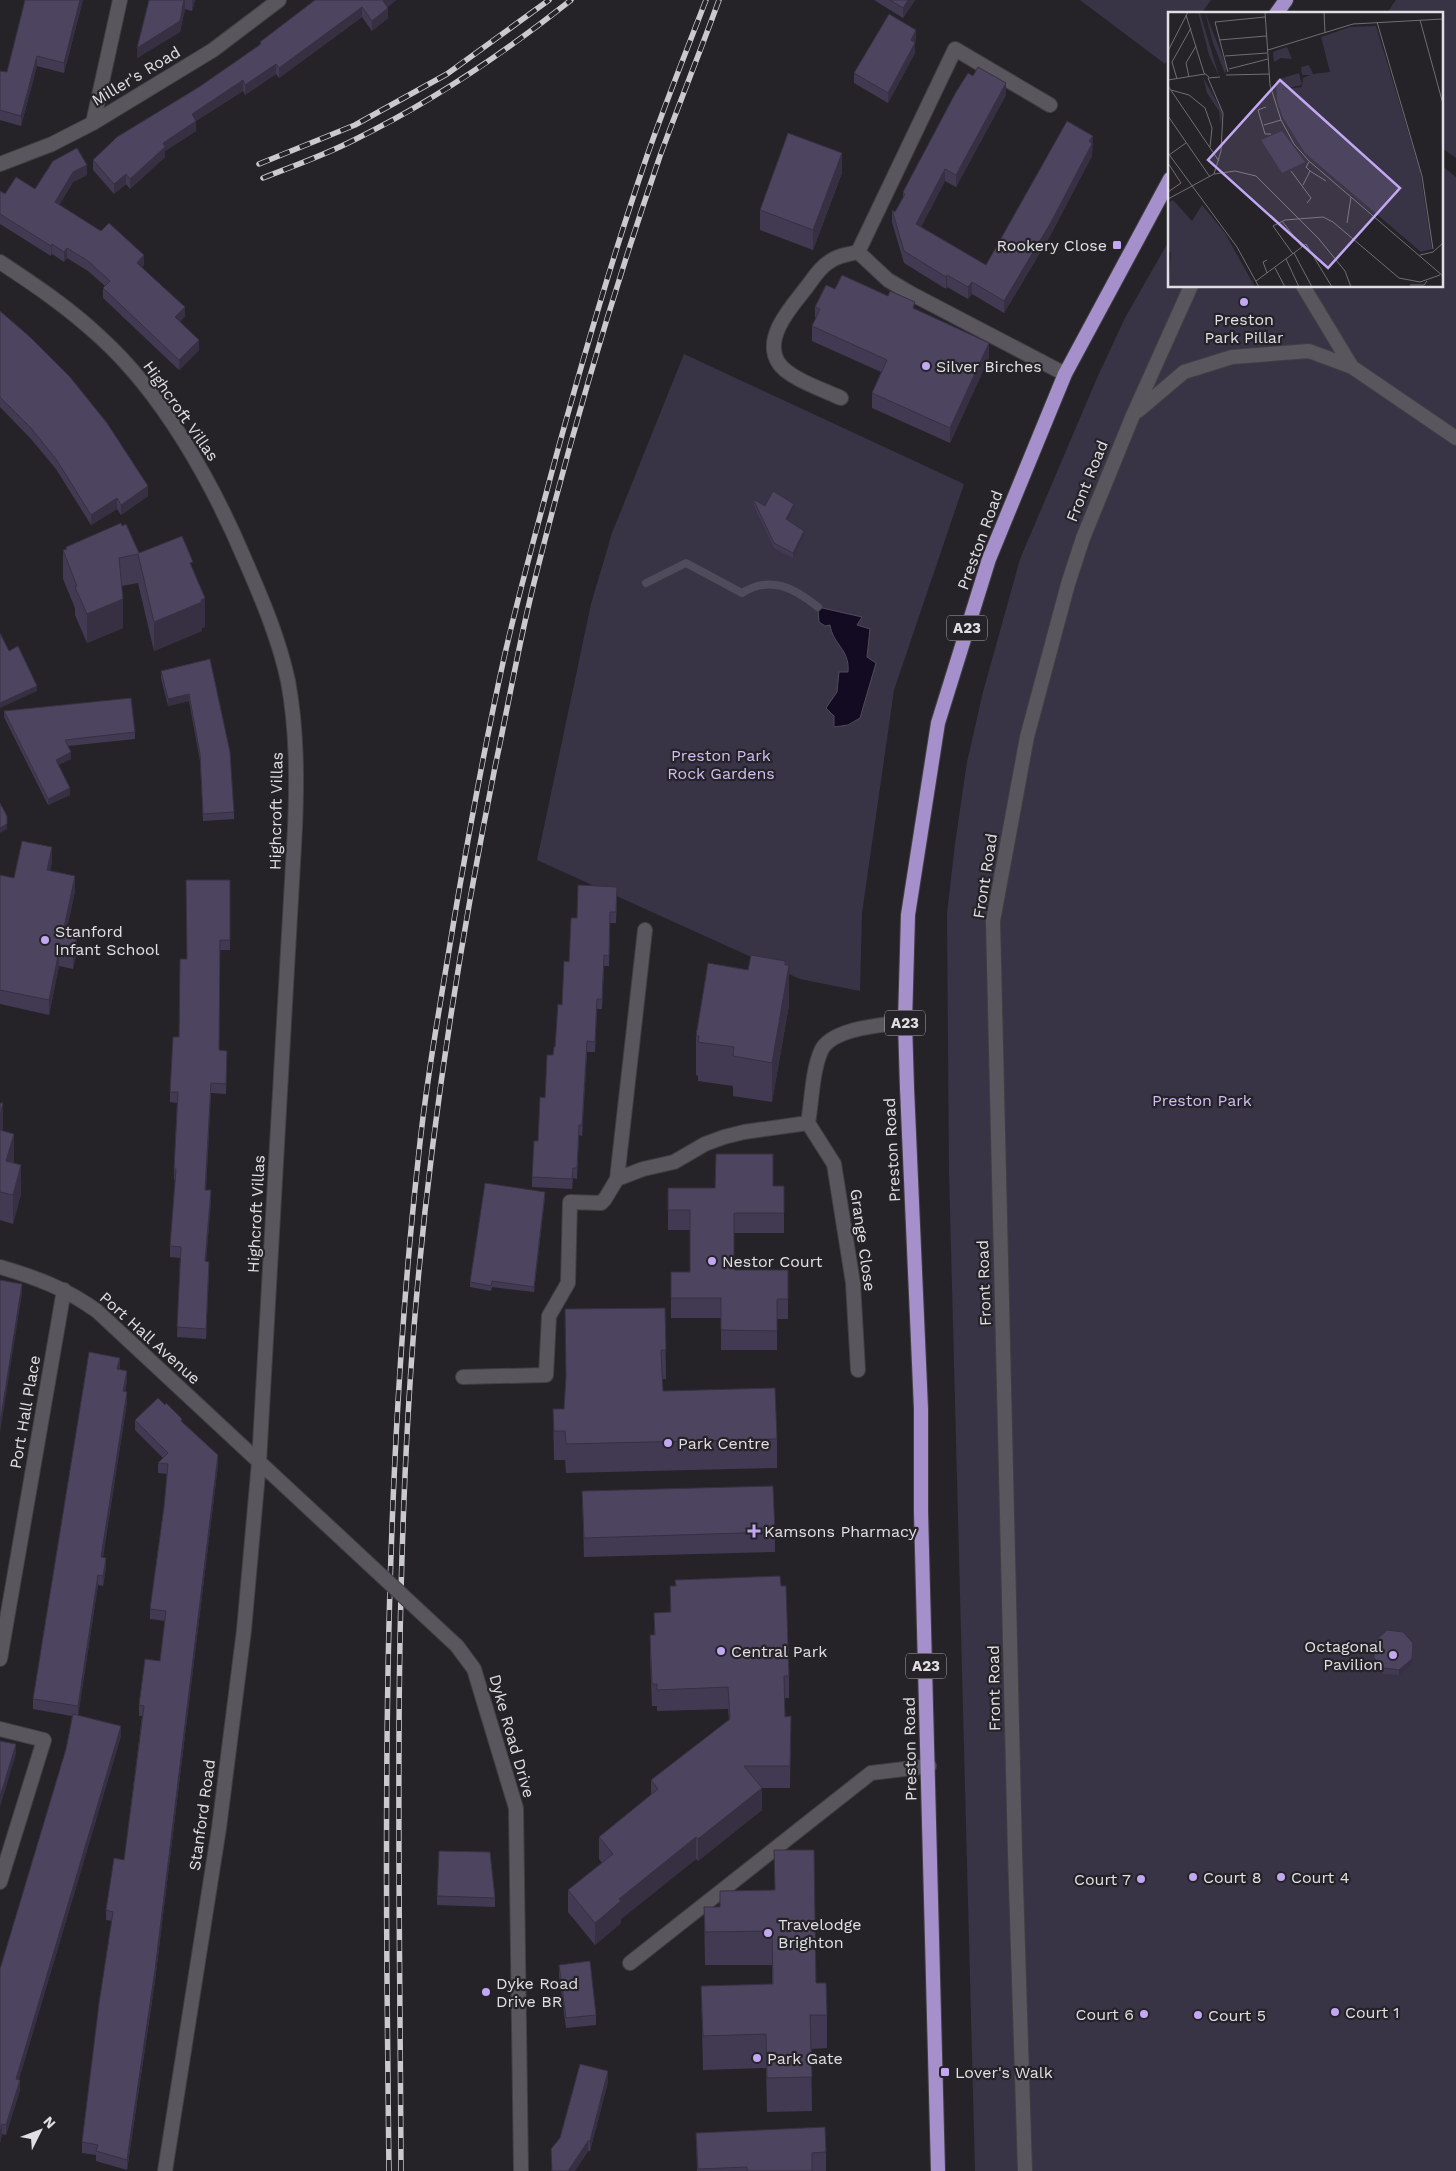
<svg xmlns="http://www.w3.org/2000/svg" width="1456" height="2171" font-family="'Work Sans',sans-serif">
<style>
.green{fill:#393346}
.water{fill:#130b21;stroke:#504b5b}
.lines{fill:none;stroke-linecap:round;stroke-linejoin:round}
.stream{stroke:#504b5b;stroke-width:8}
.pedestrian-casing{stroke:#403f43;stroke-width:16}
.minor-casing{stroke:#403f43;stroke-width:16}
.trunk-casing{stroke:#403f43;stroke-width:16}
.pedestrian{stroke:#59575d;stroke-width:14}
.minor{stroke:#59575d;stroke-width:14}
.trunk{stroke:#a590cc;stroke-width:14}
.rail-casing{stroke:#cac9cd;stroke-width:5.5}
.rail{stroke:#252328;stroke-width:4;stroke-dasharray:11;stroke-linecap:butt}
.minor-bridge-casing{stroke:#403f43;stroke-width:16;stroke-linecap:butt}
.minor-bridge{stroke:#59575d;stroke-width:14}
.wall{fill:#423a52}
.shaded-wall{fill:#363042}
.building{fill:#4d445f;stroke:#363042}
.poi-dot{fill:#c2a8f3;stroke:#252328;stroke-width:2}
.labels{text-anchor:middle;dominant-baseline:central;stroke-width:4.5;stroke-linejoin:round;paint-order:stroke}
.shield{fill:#252328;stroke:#a8a7ab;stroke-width:1}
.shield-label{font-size:15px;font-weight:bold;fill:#e0dfe3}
.street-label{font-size:16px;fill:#e0dfe3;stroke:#252328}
.poi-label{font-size:16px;fill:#e0dfe3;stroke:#252328;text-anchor:start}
.park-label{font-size:16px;fill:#d0bef3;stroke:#252328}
.inset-road{fill:none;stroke:#706e73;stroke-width:1}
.view{fill:#c2a8f3;fill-opacity:0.15;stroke:#c2a8f3;stroke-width:2.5}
.inset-edge{fill:none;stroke:#e0dfe3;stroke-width:2.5}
</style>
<rect width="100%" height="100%" fill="#252328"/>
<!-- green -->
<path class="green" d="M1080,0H1211L1201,14H1170V57L1165,64Z
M1396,0H1456V158L1442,148V14H1386Z
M1442,166L1456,177V2171H975L949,1171L947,914L955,844L967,762L983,692L1020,559L1097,378L1125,318L1170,239V286H1442Z
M684,354L964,484L894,690L862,913L860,991L800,979L537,860L591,604L612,533Z"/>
<!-- water -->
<path class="water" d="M818,607L862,617L857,625L870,629L867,657L876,663L860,718L848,725L834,727V716L826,708L837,692L839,672H848C850,649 833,645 830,625L825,626L819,622Z"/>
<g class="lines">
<!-- stream -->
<path class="stream" d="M646,583L686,563L742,593C771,575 794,588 818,607"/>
<!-- pedestrian casing -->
<g class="pedestrian-casing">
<path id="pedestrian" d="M1303,286L1352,367L1456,438
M1138,411L1184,372L1232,357L1309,351L1352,367
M1025,2171L1015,1853L993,921L1027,737L1068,584L1083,538L1133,415L1191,286"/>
</g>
<!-- minor casing -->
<g class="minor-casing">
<path id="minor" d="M93,123L120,0
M0,164L52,144L93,123L213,50L279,0
M858,252L888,280L910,293L1065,374
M0,262C35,285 69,308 100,337C163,394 212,482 245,560C262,599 279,639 288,681C297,730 297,779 295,828L259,1462L244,1630L219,1828L165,2171
M841,398C824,390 787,378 778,362C763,337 792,306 806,288C813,279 819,268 829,262C837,256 848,254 858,252L955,49L1050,105
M617,1179L643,1169L674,1162L705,1144L724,1137L744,1132L808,1123
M0,1267C37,1278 65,1288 97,1311L284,1485
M858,1370L853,1283L834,1164L808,1123C812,1100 812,1072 821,1051C831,1028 883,1025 905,1022
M463,1377L546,1375L549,1316L568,1283L570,1202L601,1203L605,1199L617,1179L645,930
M457,1646L474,1669L516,1808L521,2171
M0,1659L64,1290
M0,1729L44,1740L0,1882
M630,1963L871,1773L929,1766"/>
</g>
<!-- trunk casing -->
<g class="trunk-casing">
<path id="trunk" d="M1276,14L1286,0
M938,2171L921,1512V1409L907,1088L905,1022L908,915L938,723L989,559L1065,374L1170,179"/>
</g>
<!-- pedestrian -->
<use href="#pedestrian" class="pedestrian"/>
<!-- minor -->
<use href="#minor" class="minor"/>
<!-- trunk -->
<use href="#trunk" class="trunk"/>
<!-- rail casing -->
<g class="rail-casing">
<path id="rail" d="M259,164L355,125L447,74L549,0
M263,178C293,166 325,155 354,140C432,102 503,54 571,0
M389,2171C385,1834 381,1497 418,1161C426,1081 441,1000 454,920C469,832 485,744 504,658C518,596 535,536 551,475C580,368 611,261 647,156C665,104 686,52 706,0
M401,2171C400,1890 392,1608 414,1327C429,1139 458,952 495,767C509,702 520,636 537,571C572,432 613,292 660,156C679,104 700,52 719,0"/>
</g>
<!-- rail -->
<use href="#rail" class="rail"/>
<!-- minor-bridge casing -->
<g class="minor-bridge-casing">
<path id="minor-bridge" d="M284,1485L457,1646"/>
</g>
<!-- minor-bridge -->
<use href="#minor-bridge" class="minor-bridge"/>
</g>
<!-- wall -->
<path class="wall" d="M25,0H83L64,73L37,66L21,126L0,120V71L7,72Z
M149,0H195L192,11L185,9L180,32L137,58Z
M315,0H396L388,7V18L372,31L362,17L279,78L276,74L245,95L243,91L196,121V131L165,151V157L130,189L126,184L114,194L93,170V160L260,45V42Z
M874,0H915L903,18Z
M916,40L915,43V53L888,103L854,83V73Z
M1006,95L956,187L945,181L921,227L986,265L1093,136L1092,156L1050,236L1004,313L972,294L968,299L947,287L946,289L904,263L892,222V210L895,212L903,198V192Z
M842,173L813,250L760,230V210Z
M87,175L73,182L59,205L144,265L142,267L185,316L180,322L199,350L179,370L103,298V288L105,286L88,271L67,258L64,262L52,254L51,256L0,224V191L5,194L35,189Z
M835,289L915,309L989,358L950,443L872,408V393L881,372L812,341V326L815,320V307Z
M0,311L148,496L121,515L117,509L91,525L56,469L31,439L0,407Z
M753,499L765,506L794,509L788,521L804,536L793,558L774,548L753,504Z
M66,547L139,553L193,569L205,627L202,628V631L154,651L138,583L122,586L123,628L87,643L75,615V608L63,579V550L66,549Z
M210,659L234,812V819L203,821L200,761L189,701L168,706L161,678V671Z
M4,711L135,732V739L68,746L71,759L58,765L70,795L48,805L4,717Z
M52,862L50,871L75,891L66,933L77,950L73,969L59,966L49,1015L0,1004V875L14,878Z
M230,880V950H220L219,1050L227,1061L226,1094L211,1093L206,1190L211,1201L206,1261L209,1272L206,1339L177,1337L180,1258L170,1257V1246L175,1180H174V1169L177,1103L170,1102V1092L179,1037L187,959Z
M617,898L616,923H610L609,966H604L602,1009H597L595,1052H587L582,1136L579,1135L577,1179L573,1178L572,1189L532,1187V1177L545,1098L555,1047L569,962L577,918Z
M785,965L789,1005L772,1102L733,1096V1086L698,1081V1076L696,1075V1036L748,970Z
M0,1103L3,1131L14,1163L21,1194L13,1224L0,1220Z
M773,1186H784V1233H734V1270H788V1319H777V1350H721V1318H671V1272H690V1230H668V1188H715Z
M545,1197L534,1292L492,1287L491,1291L470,1287V1282Z
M665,1308L666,1379H662L663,1391L777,1439V1468L566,1473L565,1460H554L553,1409H564Z
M120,1368L119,1370L127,1381L125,1392L127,1402L103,1557L106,1568L103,1586L98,1585L78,1715L121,1736L19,2079L20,2090L6,2135L2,2134L0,2143V1969L66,1749L72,1716L33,1709V1699Z
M165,1405L182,1422L218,1465L155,1981L127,2170L96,2161V2155L82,2153V2142L112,1921L106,1920V1910L124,1860L142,1716H139V1705L160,1661L165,1621L150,1619V1609L164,1507L167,1474L158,1473V1463L163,1458L135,1430V1420Z
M582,1491L775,1532V1552L584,1557Z
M670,1586H781L789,1676V1698H785V1717L791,1716L790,1788H762V1810L698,1861L696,1859L621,1919V1923L595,1945L568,1912V1890L602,1863L599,1859V1837L651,1795V1780L729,1720L728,1709L657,1711V1706H652L650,1657V1635H654V1613L670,1612Z
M1374,1642L1412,1664L1399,1675L1384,1674L1374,1663Z
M774,1850L816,1983L827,2015V2048L811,2049L812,2111L767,2112L766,2068L703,2070L701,1986L772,1984V1965H705L704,1907H720L775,1890Z
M437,1896L495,1898V1907L437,1905Z
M559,1965L596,2015V2025L566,2028L559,1976Z
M608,2082L590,2151H588L575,2171H551Z
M696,2133L826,2152V2171H697Z"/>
<!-- shaded-wall -->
<path class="shaded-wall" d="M80,0H83L64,73V63Z
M185,0V9L180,32L137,58V48Z
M192,0H195L192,11Z
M384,0H396L383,11V1Z
M908,0H915L903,18V8Z
M362,7V17L279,78V68Z
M388,8V18L372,31V21Z
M916,30V40L911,50V40Z
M915,43V53L888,103V93Z
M37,56V66L21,126V116Z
M276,64V74L245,95V85Z
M243,80V91L196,121V131L165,151V157L130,189V179L163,143L192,114Z
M1006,83V95L956,187V175Z
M1093,136L1092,156L1050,236L1004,313V301Z
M842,153V173L813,250V230Z
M87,165V175L73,182L55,212V202L73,172Z
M945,169V181L916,236V224Z
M126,174V184L114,194V184Z
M52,244V254L51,256V246Z
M67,248V258L64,262V252Z
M144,255V265L137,273V263Z
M947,275V287L946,289V277Z
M972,282V294L968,299V287Z
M185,307V316L175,327V317Z
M199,340V350L179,370V360Z
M989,343V358L950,443V428Z
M148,486V496L121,515V505Z
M117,498V509L91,525V515Z
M794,504V509L786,524V519Z
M804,531V536L793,558V553Z
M205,598V627L202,628V631L154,651V622Z
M123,599V628L87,643V614Z
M37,686V691L0,708V703Z
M189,694V701L168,706V699Z
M71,752V759L56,766V760Z
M70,788V795L48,805V799Z
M7,824V829L0,833V828Z
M52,847V862L47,885V870Z
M75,876V891L63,947V932Z
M77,935V950L73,969V954Z
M59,951V966L49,1015V1000Z
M604,955V966L602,1009V999Z
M785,961V987L789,965V1005L772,1102V1063Z
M597,999V1009L595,1052V1042Z
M587,1041V1052L582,1136V1125Z
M211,1083V1093L205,1200V1190Z
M3,1103V1132L0,1144V1115Z
M14,1134V1162L6,1190V1161Z
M21,1165V1194L13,1224V1195Z
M211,1190V1201L205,1272V1261Z
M545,1192V1197L534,1292V1287Z
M209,1262V1272L206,1339V1329Z
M22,1284V1294L0,1433V1423Z
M120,1358V1368L117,1379V1369Z
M127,1371V1381L123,1401V1391Z
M127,1392V1402L101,1567V1557Z
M218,1455V1465L155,1981L127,2170V2160Z
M106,1558V1568L103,1586V1576Z
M98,1575V1585L78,1717V1706Z
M1413,1643L1412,1664L1399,1675V1670Z
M121,1726V1736L16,2089V2079Z
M16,1744V1754L0,1807V1797Z
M762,1788V1810L698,1861V1839Z
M696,1837V1859L621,1919V1923L595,1945V1923L619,1899Z
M608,2071V2082L590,2151V2141Z
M20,2080V2090L6,2135V2125Z
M2,2124V2134L0,2143V2133Z
M588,2141V2151L575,2171H568Z"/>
<!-- building -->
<path class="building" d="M25,0H80L64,63L37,56L21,116L0,110V71L7,72Z
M149,0H184L180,21L137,48Z
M315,0H384L383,1L388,8L372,21L362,7L279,68L276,64L245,85L243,80L192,114L196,121L163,143L165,147L130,179L126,174L114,184L93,160L117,137L199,87L261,44L260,42Z
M890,0H908L903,8Z
M889,14L916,30L911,40L915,43L888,93L854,73Z
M978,67L1006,83L956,175L945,169L916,224L986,265L1067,121L1093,136L1089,141L1092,144L1050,224L1004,301L972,282L968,287L947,275L946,277L904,251L892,210L895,212L905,194L903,192L956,92L968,73L973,76Z
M788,133L842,153L813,230L760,210Z
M77,148L87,165L73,172L55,202L101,231L109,223L144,255L137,263L185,307L175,317L199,340L179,360L103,288L110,281L88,261L67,248L64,252L52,244L51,246L0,214V191L5,194L16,177L35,189L53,161Z
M842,275L888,296L890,291L915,302L913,308L989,343L950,428L872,393L887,360L812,326L820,309L815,307L826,285L835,289Z
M0,311L30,337L70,377L107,423L148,486L121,505L117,498L91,515L56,459L31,428L0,397Z
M773,491L794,504L786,519L804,531L793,553L774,543L753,499L765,506Z
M121,523L122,526L126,524L139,553L182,536L193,562L190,563L205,598L201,600L202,602L154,622L138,554L119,558L123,599L87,614L75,587L77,586L63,550L67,549L66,547Z
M0,633L9,651L18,646L37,686L0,703Z
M210,659L230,752L234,812L203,814L200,754L189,694L168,699L161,671Z
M131,698L135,732L65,740L71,752L56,760L70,788L48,799L4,711Z
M0,803L7,816V824L0,828Z
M22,841L52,847L47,870L75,876L63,932L77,935L73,954L59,951L49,1000L0,990V875L14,878Z
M186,880H230V940H220L219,1050L227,1051L226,1084L211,1083L205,1190H211L205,1261L209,1262L206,1329L177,1327L181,1247L170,1246L176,1169H174L178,1092H170L173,1037H179L180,959H187Z
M578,885L617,887L616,912H610L609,956L604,955L602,999H597L595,1042L587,1041L582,1125H579L577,1168H573L572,1179L532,1177L534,1141H538L540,1097L545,1098L547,1055H553L554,1047H555L558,1004L562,1005L564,961L569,962L571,918H577Z
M751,955L785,961V965H789L772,1063L733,1056L734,1047L698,1042L699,1036H696L708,963L748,970Z
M0,1103H3L0,1115Z
M0,1130L14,1134L6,1161L21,1165L13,1195L0,1192Z
M716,1154H773V1186H784V1213H734V1270H788V1299H777V1331L721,1330V1298H671V1272H690V1210H668V1188H715Z
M485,1183L545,1192L534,1287L492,1281L491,1286L470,1282Z
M0,1280L22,1284L0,1423Z
M665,1308L666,1350H661L663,1391L775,1388L777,1439L566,1444L565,1431H554L553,1409H564L566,1376L565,1309Z
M89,1352L120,1358L117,1369L127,1371L123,1391L127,1392L101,1557L106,1558L103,1576L98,1575L78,1706L33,1699Z
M158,1398L165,1405L166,1403L182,1419L181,1421L218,1455L155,1970L127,2160L96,2151L98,2145L82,2142L99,2003L113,1912L106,1910L114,1858L124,1860L144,1706L139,1705L145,1659L160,1661L166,1611L150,1609L164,1507L168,1464L158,1463L168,1453L135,1420Z
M773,1486L775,1532L584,1538L582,1491Z
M780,1576L781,1586H786L789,1676H784L785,1717L791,1716L790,1766H744L762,1788L698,1839L696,1837L619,1899L621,1901L595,1923L568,1890L613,1854L599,1837L658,1789L651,1780L730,1719L728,1687L657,1690V1684H652L650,1635H655L654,1613L671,1612L670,1586H676L675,1580Z
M1387,1630L1403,1632L1413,1643L1412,1659L1399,1670L1384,1668L1374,1658V1642Z
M73,1714L121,1726L16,2079L20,2080L6,2125L2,2124L0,2133V1969L66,1749Z
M0,1741L16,1744L0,1797Z
M774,1850H814L816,1983H826L827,2015H810L812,2077L767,2078L766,2034L703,2036L701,1986L773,1984L772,1931L705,1932L704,1907H720V1891L775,1890Z
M439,1851L490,1852L495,1898L437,1896Z
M590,1961L596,2015L566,2018L559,1965Z
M580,2064L608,2071L590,2141H588L568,2171H552L551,2149L560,2138Z
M825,2127L826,2152L812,2153V2171H747V2167L698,2169L696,2133Z"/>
<!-- markers -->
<g class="poi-dot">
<rect x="1112" y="240" width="10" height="10" rx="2.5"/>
<circle cx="1244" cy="302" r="5"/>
<circle cx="926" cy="366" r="5"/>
<circle cx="45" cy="940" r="5"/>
<circle cx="712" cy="1261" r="5"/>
<circle cx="668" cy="1443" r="5"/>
<path d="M751.5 1523.5h5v5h5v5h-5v5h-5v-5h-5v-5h5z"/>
<circle cx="721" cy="1651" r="5"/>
<circle cx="1393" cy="1655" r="5"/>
<circle cx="1193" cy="1877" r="5"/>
<circle cx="1281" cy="1877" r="5"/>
<circle cx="1141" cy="1879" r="5"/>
<circle cx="768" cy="1933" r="5"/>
<circle cx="486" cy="1992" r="5"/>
<circle cx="1335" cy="2012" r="5"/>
<circle cx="1144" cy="2014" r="5"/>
<circle cx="1198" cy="2015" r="5"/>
<circle cx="757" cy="2058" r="5"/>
<rect x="940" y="2067" width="10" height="10" rx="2.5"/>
</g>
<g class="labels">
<!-- shield labels -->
<g class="shield">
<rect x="947" y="615.5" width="40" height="25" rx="4"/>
<rect x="885" y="1010.5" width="40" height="25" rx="4"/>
<rect x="906" y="1653.5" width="40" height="25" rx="4"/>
</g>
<g class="shield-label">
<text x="967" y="628">A23</text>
<text x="905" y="1023">A23</text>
<text x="926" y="1666">A23</text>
</g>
<!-- street labels -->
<g class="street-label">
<text transform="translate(136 76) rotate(-31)">Miller's Road</text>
<text transform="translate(181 411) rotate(55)">Highcroft Villas</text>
<text transform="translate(1087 481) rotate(-68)">Front Road</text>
<text transform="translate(980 540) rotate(-70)">Preston Road</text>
<text transform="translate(276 811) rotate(-89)">Highcroft Villas</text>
<text transform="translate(985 876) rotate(-81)">Front Road</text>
<text transform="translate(892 1150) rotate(-93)">Preston Road</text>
<text transform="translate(256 1214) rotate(-87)">Highcroft Villas</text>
<text transform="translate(863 1240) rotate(82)">Grange Close</text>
<text transform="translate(984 1283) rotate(-92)">Front Road</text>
<text transform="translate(150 1338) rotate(42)">Port Hall Avenue</text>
<text transform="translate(25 1412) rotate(-80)">Port Hall Place</text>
<text transform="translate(994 1688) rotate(-91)">Front Road</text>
<text transform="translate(512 1736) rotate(74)">Dyke Road Drive</text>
<text transform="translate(910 1749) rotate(-91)">Preston Road</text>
<text transform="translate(202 1815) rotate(-82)">Stanford Road</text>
</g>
<!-- poi labels -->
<g class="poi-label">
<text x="1107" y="245" text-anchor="end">Rookery Close</text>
<text x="1244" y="319" text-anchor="middle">Preston<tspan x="1244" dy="18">Park Pillar</tspan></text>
<text x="936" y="366">Silver Birches</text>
<text x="55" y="931">Stanford<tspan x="55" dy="18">Infant School</tspan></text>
<text x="722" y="1261">Nestor Court</text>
<text x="678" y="1443">Park Centre</text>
<text x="764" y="1531">Kamsons Pharmacy</text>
<text x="1383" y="1646" text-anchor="end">Octagonal<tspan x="1383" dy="18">Pavilion</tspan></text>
<text x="731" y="1651">Central Park</text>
<text x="1203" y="1877">Court 8</text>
<text x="1291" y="1877">Court 4</text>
<text x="1131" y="1879" text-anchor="end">Court 7</text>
<text x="778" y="1924">Travelodge<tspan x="778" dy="18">Brighton</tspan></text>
<text x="496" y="1983">Dyke Road<tspan x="496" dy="18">Drive BR</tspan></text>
<text x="1345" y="2012">Court 1</text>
<text x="1134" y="2014" text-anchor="end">Court 6</text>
<text x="1208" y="2015">Court 5</text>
<text x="767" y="2058">Park Gate</text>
<text x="955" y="2072">Lover's Walk</text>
</g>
<!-- park labels -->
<g class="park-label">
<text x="721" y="755">Preston Park<tspan x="721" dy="18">Rock Gardens</tspan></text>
<text x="1202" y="1100">Preston Park</text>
</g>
</g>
<!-- overview -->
<g transform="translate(1168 12)">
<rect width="275" height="275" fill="#252328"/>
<path d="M30,0L32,1L51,64L41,43ZM37,0L59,56L57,62L45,31ZM208,14L252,159L264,237L253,240L137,141L115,106L109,89L108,68L131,61L134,73L111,78L134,75L135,66L142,63H134L133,55L141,53L145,62L162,60L153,25L182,15ZM119,35L124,47L113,46L106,50L105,40ZM35,65L54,99L53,114L51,99L39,81ZM114,119L137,150L114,161L93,128ZM5,188L24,209L34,193L57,221L87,275H0L3,241L0,238V191Z" fill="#393346"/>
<path class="inset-road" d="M97,0L102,73L113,108L126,132L141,149L275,264M156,0L157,21M18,3L36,61L41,65M252,8L275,92M209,10L254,164L265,237M51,28L98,24M100,38L185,12L275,7M0,39L20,0M57,44L99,41M61,57L100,47M60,60L47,10L97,5M58,63L101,62M21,65L18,51L28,34M9,67L4,50L23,16M0,68L37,62M0,74L51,149M3,78L21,83L37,96L44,116L42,135M98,95L90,98L97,122H103M0,104L42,165M96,113L113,108M0,141L69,235L91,275M1,143L18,131M141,150L138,155L142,159L158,169M0,151L13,171L0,180M123,159L143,186L139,191M46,162L53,139L55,101L40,66L52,65M135,173L142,159M0,187L46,162L67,159L88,164L151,227L177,259L183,275M114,209L134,235M179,211L183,185M126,241L144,275M125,242L105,214L117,208L155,205L165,210L231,266L252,270L272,263M252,243L265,240L275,231M118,247L131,275M99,248L95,250L99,261M107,256L117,275M88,269L138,232L164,275M242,273H256L259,269"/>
<path class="view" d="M112,68L232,176L160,256L40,148Z"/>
<rect width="275" height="275" class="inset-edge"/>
</g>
<!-- north arrow -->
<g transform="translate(40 2131) rotate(48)" stroke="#252328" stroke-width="4" paint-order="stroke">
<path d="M0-4L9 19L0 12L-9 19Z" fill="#e0dfe3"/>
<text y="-8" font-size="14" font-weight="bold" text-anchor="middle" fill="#e0dfe3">N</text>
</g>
</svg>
